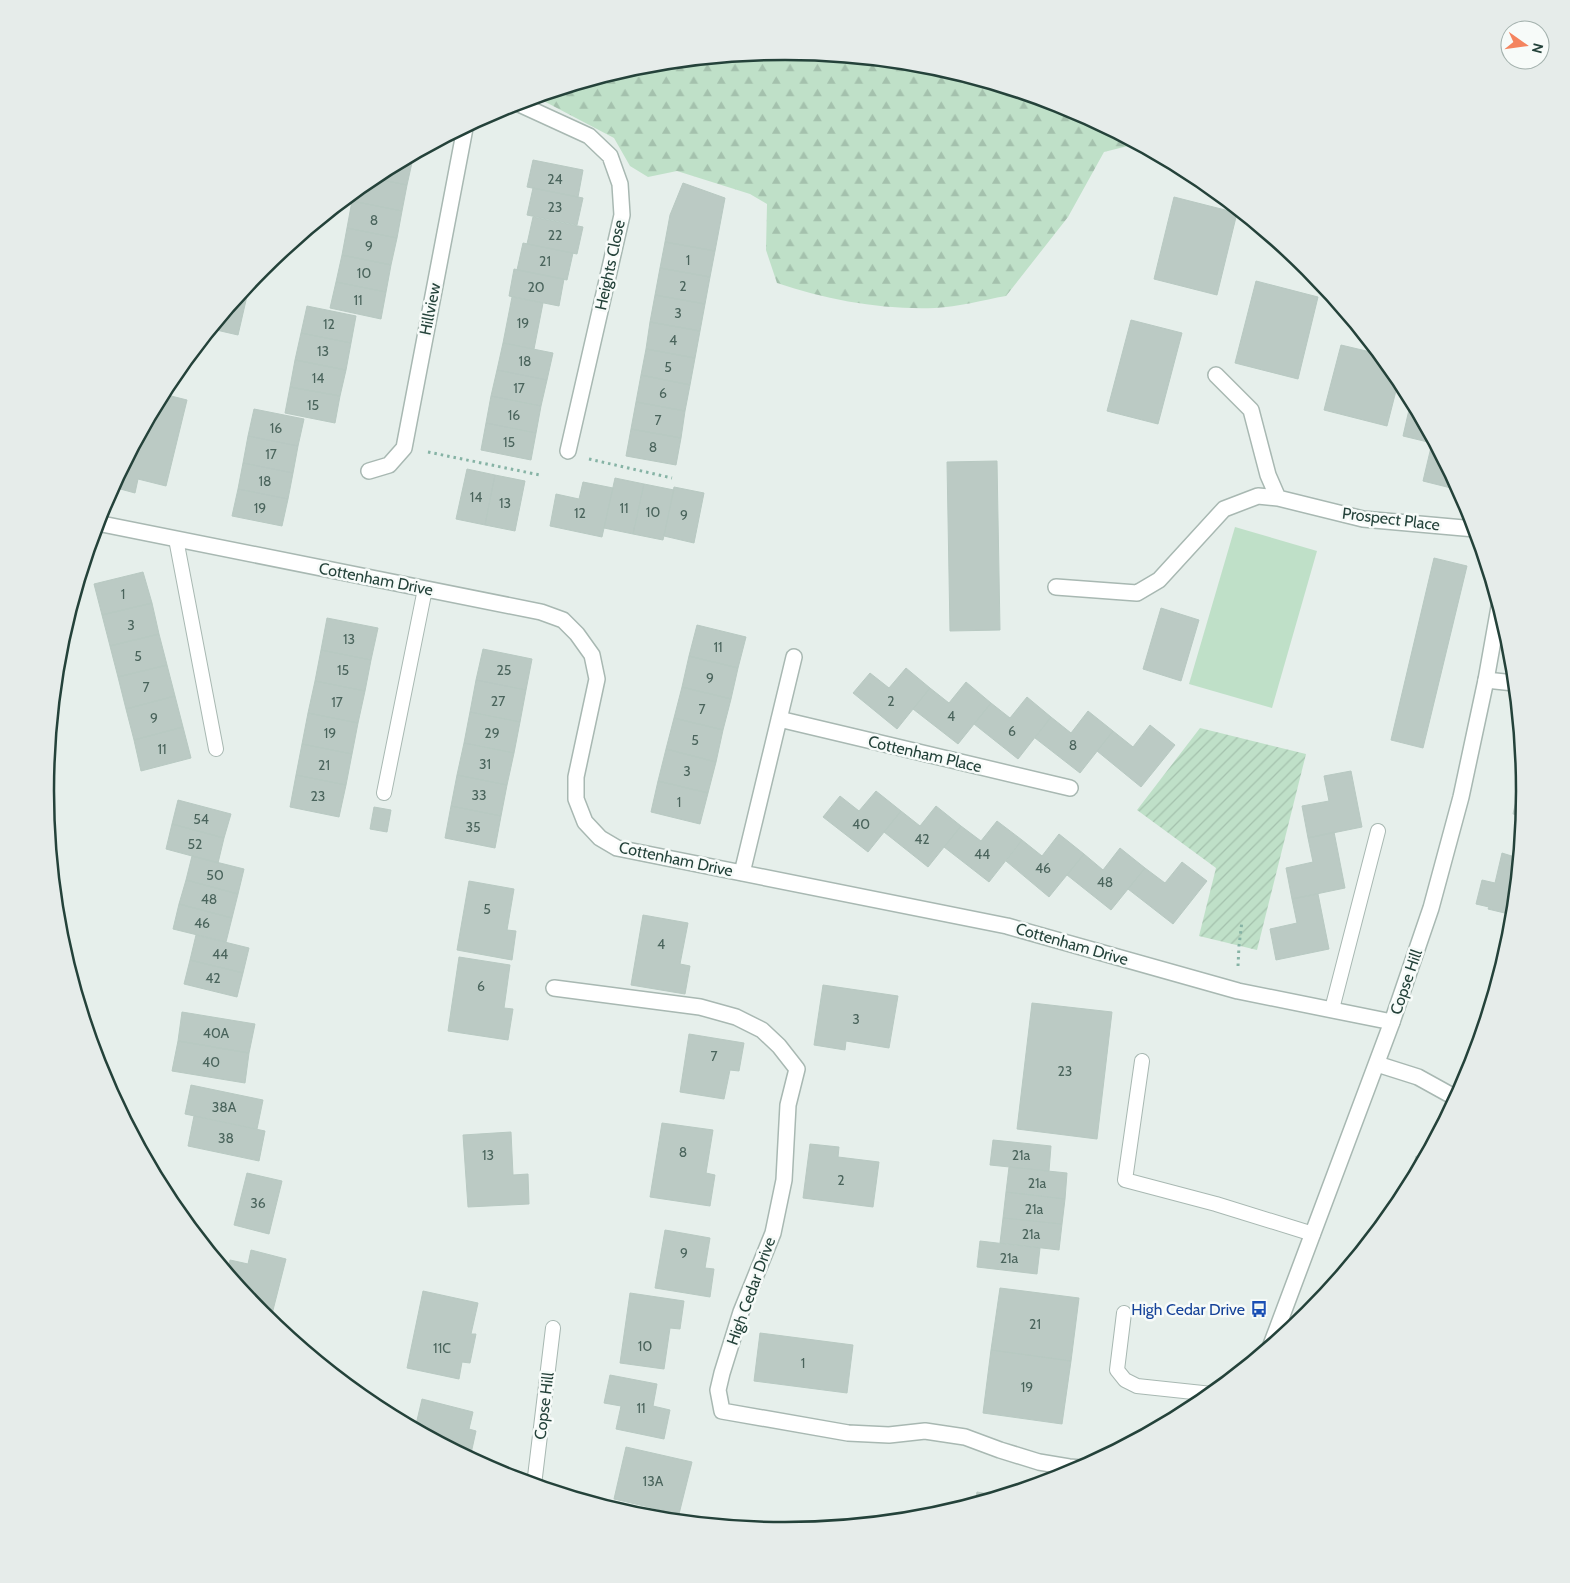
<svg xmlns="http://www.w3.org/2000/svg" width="1570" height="1583" font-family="Cabin,sans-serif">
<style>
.forest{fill:url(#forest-firs)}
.garden{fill:url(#garden-furrows)}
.pitch{fill:#bfe0c8}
.building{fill:#bbcac4;stroke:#b8c9c2}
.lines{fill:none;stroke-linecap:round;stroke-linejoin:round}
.service-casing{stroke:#a8b8b2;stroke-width:16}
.minor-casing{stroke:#a8b8b2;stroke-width:18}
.tertiary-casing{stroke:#a8b8b2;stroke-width:18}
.path{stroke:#86b3a5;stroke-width:3;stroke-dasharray:2.5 4;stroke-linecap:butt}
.service{stroke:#fff;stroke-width:14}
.minor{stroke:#fff;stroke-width:15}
.tertiary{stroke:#fff;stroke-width:15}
.labels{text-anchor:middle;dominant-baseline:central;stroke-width:5;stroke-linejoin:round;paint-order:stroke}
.number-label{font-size:14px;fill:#4a645c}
.street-label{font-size:16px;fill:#24423a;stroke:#f7fbf9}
.transit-label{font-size:16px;fill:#164399;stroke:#f7fbf9;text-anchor:end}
.rim{fill:none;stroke:#24423a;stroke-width:2.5}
</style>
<defs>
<pattern id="forest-firs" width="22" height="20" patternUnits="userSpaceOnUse" patternTransform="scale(1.25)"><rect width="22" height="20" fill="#bfe0c8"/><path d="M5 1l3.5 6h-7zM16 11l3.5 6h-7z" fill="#a4c1ad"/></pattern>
<pattern id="garden-furrows" width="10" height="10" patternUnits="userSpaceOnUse" patternTransform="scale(1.25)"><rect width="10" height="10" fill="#bfe0c8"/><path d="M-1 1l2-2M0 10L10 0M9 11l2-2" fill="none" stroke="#a4c1ad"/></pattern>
</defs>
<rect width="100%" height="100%" fill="#e6efeb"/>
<!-- forest -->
<path class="forest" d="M785,52L930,66L1068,108L1136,144L1104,152L1068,217L1006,296C983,300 958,307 935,308C882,310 827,300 777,283L766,250L767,204L750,194L677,171L648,177L630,166L614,138L536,97L641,66Z"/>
<!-- garden -->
<path class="garden" d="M1200,728L1306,754L1257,950L1199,936L1216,868L1137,810Z"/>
<!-- pitch -->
<path class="pitch" d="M1235,527L1317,551L1272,708L1189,684Z"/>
<!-- building -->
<path class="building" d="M410,157L413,158L407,185L372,178Z
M533,160L583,170L578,197L527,187Z
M372,178L407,185L402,211L352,201L354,193Z
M683,183L725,198L715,251L665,242L670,215Z
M533,188L583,198L577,225L527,215Z
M1174,197L1237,213L1217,295L1154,279Z
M352,201L402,211L397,238L347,228Z
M533,217L583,227L577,254L527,244Z
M347,228L397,238L391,265L342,255Z
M665,242L715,251L710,277L660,268Z
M523,243L573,253L567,280L517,270Z
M342,255L391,265L386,292L336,282Z
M660,268L710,277L705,304L655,295Z
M514,269L564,279L559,306L509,296Z
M1256,281L1318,297L1298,379L1235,363Z
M336,282L386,292L381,319L330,308Z
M250,283L238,335L212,329Z
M655,295L705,304L700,331L650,322Z
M512,297L543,303L534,349L503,343Z
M307,306L356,316L351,343L301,333Z
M1131,320L1182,333L1158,424L1107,411Z
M650,322L700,331L695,358L646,349Z
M301,333L351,343L346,370L295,360Z
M503,343L553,353L547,380L497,370Z
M1341,345L1379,354L1399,379L1387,426L1324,410Z
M646,349L695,358L690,385L641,375Z
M295,360L346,370L340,396L290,387Z
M497,370L547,380L541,406L491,396Z
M641,375L690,385L685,411L636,402Z
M290,387L340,396L335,423L285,413Z
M163,394L187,400L166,486L138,479L135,493L113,487Z
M491,396L541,406L536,433L486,423Z
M1411,401L1459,490L1423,481L1432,443L1403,436Z
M636,402L685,411L681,438L631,429Z
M254,409L304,419L298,446L248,436Z
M486,423L536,433L531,460L481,450Z
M631,429L681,438L676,465L626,456Z
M248,436L298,446L293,473L243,463Z
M997,461L1000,630L950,631L947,462Z
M243,463L293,473L288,499L238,489Z
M467,469L495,475L485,525L456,519Z
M495,475L525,481L515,531L485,525Z
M615,478L644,484L633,534L604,528Z
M583,482L613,488L602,537L550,526L556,494L579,499Z
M644,484L674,490L663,540L633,534Z
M674,487L704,493L694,543L664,536Z
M238,489L288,499L282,526L232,516Z
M1434,558L1467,566L1423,748L1391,740Z
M143,572L152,603L102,615L94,584Z
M152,603L159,634L110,646L102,615Z
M1161,608L1199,620L1181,681L1143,669Z
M327,618L378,628L371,660L321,650Z
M697,625L746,637L738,668L689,656Z
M159,634L167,665L118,677L110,646Z
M483,649L532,659L526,690L476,680Z
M321,650L371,660L365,691L315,681Z
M689,656L738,668L731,699L682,687Z
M167,665L175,696L126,709L118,677Z
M906,668L930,688L897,729L853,693L870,673L889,688Z
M476,680L526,690L520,722L470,712Z
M315,681L365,691L358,723L308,713Z
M966,682L991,703L958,744L913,709L930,688L949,703Z
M682,687L731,699L723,730L674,718Z
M175,696L183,727L134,740L126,709Z
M1027,697L1051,717L1018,759L974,724L991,703L1010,718Z
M1088,711L1113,731L1080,773L1035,738L1051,717L1071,733Z
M470,712L520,722L514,753L464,743Z
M308,713L358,723L352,754L302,744Z
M674,718L723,730L716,762L666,749Z
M1150,725L1175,745L1141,787L1097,751L1113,731L1133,747Z
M183,727L191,758L141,771L134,740Z
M464,743L514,753L507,785L457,775Z
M302,744L352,754L346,785L296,775Z
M666,749L716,762L708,793L658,781Z
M1351,771L1362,827L1308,838L1302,806L1329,801L1324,776Z
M1523,771L1525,792L1523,816L1513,814Z
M296,775L346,785L339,817L290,807Z
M457,775L507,785L501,816L451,806Z
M658,781L708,793L700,824L651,812Z
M876,791L901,811L868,852L823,817L840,796L859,811Z
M178,800L231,814L224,838L172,824Z
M451,806L501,816L495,848L445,838Z
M936,806L961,826L928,867L884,832L901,811L920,826Z
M374,807L391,810L387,832L370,829Z
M997,821L1022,840L989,882L944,847L961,826L981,841Z
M172,824L224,838L218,863L166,849Z
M1334,832L1345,888L1292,899L1286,868L1313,862L1308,838Z
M1059,834L1084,854L1049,897L1006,861L1022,840L1042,856Z
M1120,848L1145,868L1111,910L1067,875L1084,854L1103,870Z
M1502,853L1518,858L1513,915L1488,909L1489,907L1476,904L1482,880L1495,883Z
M192,856L244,869L238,894L186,880Z
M1182,862L1207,881L1173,924L1128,889L1145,868L1165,883Z
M186,880L238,894L232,918L179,904Z
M469,881L514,889L507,930L516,931L512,960L457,950Z
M1318,894L1329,949L1276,960L1270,929L1297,923L1292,899Z
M179,904L232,918L226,942L173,929Z
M643,915L688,923L680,964L690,966L685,994L631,985Z
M196,935L249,948L243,973L190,960Z
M1500,949L1506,951L1488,1011H1486Z
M459,957L510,965L504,1008L513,1009L508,1040L448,1031Z
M190,960L243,973L237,997L184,984Z
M823,985L898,996L889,1048L846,1041L845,1050L814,1045Z
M1032,1003L1112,1012L1097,1139L1017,1129Z
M182,1012L255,1024L249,1053L178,1041Z
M689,1034L744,1043L739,1071L730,1070L724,1099L680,1092Z
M178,1041L249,1053L245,1083L172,1071Z
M191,1085L263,1100L257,1129L185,1114Z
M194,1116L265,1131L259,1161L188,1146Z
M662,1123L713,1130L706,1173L715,1175L710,1206L650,1197Z
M511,1132L513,1175L528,1174L529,1204L468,1207L463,1135Z
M993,1140L1051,1146L1049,1171L990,1165Z
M810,1144L839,1147L838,1157L879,1162L873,1207L803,1198Z
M1416,1156L1424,1158L1407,1190Z
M1009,1167L1067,1173L1065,1199L1006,1192Z
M247,1173L282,1181L269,1234L234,1225Z
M1006,1192L1065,1199L1062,1224L1003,1218Z
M1003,1218L1062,1224L1059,1250L1000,1243Z
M665,1230L710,1238L705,1268L714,1269L710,1297L655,1288Z
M980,1241L1040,1248L1037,1274L977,1267Z
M251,1250L286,1259L270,1322L262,1315L227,1272L230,1260L248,1264Z
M1000,1288L1079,1298L1071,1361L991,1350Z
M423,1291L478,1303L471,1334H476L470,1363L462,1362L459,1379L407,1368Z
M630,1293L684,1301L680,1329L670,1328L664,1369L620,1363Z
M760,1333L853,1345L847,1393L754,1381Z
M991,1350L1071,1361L1062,1424L983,1413Z
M610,1375L657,1384L653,1406L670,1410L664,1439L616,1429L621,1406L604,1403Z
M422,1399L473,1412L469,1429L476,1431L470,1458L415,1429Z
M626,1447L692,1462L679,1514L614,1499Z
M977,1492L1000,1496L975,1503Z
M622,1509L665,1520L640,1517L621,1511Z"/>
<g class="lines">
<!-- service casing -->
<g class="service-casing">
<path id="service" d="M176,539L216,749
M384,793L425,589
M1332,1009L1378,831
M1142,1061L1125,1180L1216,1204L1313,1234
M1124,1313L1117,1370L1125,1380L1137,1386L1212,1394
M534,1485L553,1328"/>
</g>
<!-- minor casing -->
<g class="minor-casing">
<path id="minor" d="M517,103L589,136L610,156L620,184L622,215L568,451
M1216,375L1251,410L1268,475L1278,498
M369,471L389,465L404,448L465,128
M97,523L541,612L563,620L577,634L592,655L597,679L576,777V799L585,822L600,838L617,848L1007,926L1238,991L1392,1022
M1056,587L1137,593L1159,580L1224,509L1258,496L1278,498L1363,519L1475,529
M1486,680L1514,683
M779,719L1070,788
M742,873L794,657
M554,988L700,1007L736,1017L762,1030L779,1046L797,1069L788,1105L784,1180L773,1233L741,1312L722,1373L718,1390L722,1411L848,1433L889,1435L925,1431L965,1437L1000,1450L1039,1462L1069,1467L1082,1468
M1377,1064L1418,1077L1456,1098"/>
</g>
<!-- tertiary casing -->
<g class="tertiary-casing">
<path id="tertiary" d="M1271,1345L1392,1022L1431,908L1461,797L1486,680L1499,607"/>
</g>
<!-- path -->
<path class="path" d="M428,452L540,475
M589,459L672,478
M1238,966L1239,946L1242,921"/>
<!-- service -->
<use href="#service" class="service"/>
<!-- minor -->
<use href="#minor" class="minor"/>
<!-- tertiary -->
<use href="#tertiary" class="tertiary"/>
</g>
<!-- icons -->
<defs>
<g id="bus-bare" transform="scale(1.35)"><path d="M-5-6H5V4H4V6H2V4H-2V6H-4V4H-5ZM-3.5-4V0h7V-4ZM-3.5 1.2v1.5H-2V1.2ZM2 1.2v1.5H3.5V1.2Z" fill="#1a4fb4" stroke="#f7fbf9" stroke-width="2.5" paint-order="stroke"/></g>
</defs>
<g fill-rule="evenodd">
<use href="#bus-bare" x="1259" y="1309"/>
</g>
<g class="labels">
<!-- number labels -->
<g class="number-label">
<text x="555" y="179">24</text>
<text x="555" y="207">23</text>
<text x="374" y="220">8</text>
<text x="555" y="235">22</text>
<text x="369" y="246">9</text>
<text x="688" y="260">1</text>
<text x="545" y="261">21</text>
<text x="364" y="273">10</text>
<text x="683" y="286">2</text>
<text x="536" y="287">20</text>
<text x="358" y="300">11</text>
<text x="678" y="313">3</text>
<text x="523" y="323">19</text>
<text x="329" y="324">12</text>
<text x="673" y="340">4</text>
<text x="323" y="351">13</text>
<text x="525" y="361">18</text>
<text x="668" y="367">5</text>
<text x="318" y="378">14</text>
<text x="519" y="388">17</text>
<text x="663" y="393">6</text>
<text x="313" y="405">15</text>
<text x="514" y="415">16</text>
<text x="658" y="420">7</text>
<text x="276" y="428">16</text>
<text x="509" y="442">15</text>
<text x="653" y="447">8</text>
<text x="271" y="454">17</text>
<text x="265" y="481">18</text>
<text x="476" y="497">14</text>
<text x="505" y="503">13</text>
<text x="260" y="508">19</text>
<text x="624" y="508">11</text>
<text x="653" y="512">10</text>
<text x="580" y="513">12</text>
<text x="684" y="515">9</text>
<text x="123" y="594">1</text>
<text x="131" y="625">3</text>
<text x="349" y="639">13</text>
<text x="718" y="647">11</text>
<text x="138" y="656">5</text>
<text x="343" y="670">15</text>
<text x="504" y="670">25</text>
<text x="710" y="678">9</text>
<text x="146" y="687">7</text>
<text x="498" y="701">27</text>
<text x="891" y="701">2</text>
<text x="337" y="702">17</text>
<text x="702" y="709">7</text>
<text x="951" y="716">4</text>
<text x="154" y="718">9</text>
<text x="1012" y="731">6</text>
<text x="330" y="733">19</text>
<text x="492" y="733">29</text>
<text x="695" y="740">5</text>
<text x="1073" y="745">8</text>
<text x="162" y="749">11</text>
<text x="485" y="764">31</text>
<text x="324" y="765">21</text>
<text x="687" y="771">3</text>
<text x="479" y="795">33</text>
<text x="318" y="796">23</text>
<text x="679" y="802">1</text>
<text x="201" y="819">54</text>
<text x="861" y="824">40</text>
<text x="473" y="827">35</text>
<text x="922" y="839">42</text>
<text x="195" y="844">52</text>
<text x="982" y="854">44</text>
<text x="1043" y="868">46</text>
<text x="215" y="875">50</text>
<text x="1105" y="882">48</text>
<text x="209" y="899">48</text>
<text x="487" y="909">5</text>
<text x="202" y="923">46</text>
<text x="661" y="944">4</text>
<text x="220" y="954">44</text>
<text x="213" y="978">42</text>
<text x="481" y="986">6</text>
<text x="856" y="1019">3</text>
<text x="216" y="1033">40A</text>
<text x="714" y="1056">7</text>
<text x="211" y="1062">40</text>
<text x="1065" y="1071">23</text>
<text x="224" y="1107">38A</text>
<text x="226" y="1138">38</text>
<text x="683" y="1152">8</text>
<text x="488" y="1155">13</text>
<text x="1021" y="1155">21a</text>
<text x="841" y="1180">2</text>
<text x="1037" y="1183">21a</text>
<text x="258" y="1203">36</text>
<text x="1034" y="1209">21a</text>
<text x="1031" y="1234">21a</text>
<text x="684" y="1253">9</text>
<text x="1009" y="1258">21a</text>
<text x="1035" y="1324">21</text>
<text x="645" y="1346">10</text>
<text x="442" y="1348">11C</text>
<text x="803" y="1363">1</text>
<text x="1027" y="1387">19</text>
<text x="641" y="1408">11</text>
<text x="653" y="1481">13A</text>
</g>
<!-- street labels -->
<g class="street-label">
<text transform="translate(610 265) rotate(-78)">Heights Close</text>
<text transform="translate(430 309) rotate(-79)">Hillview</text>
<text transform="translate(1391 519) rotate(7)">Prospect Place</text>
<text transform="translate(376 579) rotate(11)">Cottenham Drive</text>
<text transform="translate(925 754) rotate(13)">Cottenham Place</text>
<text transform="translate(676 859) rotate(12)">Cottenham Drive</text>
<text transform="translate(1072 944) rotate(16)">Cottenham Drive</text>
<text transform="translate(1406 982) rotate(-71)">Copse Hill</text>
<text transform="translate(751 1291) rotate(-70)">High Cedar Drive</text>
<text transform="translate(544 1406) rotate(-83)">Copse Hill</text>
</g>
<!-- transit labels -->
<g class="transit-label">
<text x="1245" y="1309">High Cedar Drive</text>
</g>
</g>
<!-- crop -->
<path d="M0 0H1570V1583H0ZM54 791a731 731 0 1 1 1462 0a731 731 0 1 1-1462 0Z" fill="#e6ecea" fill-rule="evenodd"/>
<path class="rim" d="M54 791a731 731 0 1 1 1462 0a731 731 0 1 1-1462 0Z"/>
<!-- north arrow -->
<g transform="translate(1525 45) rotate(104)"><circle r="24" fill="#f7fbf9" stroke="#a3b1ad"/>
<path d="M0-4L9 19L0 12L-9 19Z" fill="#f4845f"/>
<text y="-8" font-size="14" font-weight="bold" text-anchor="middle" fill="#24423a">N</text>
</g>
</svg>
